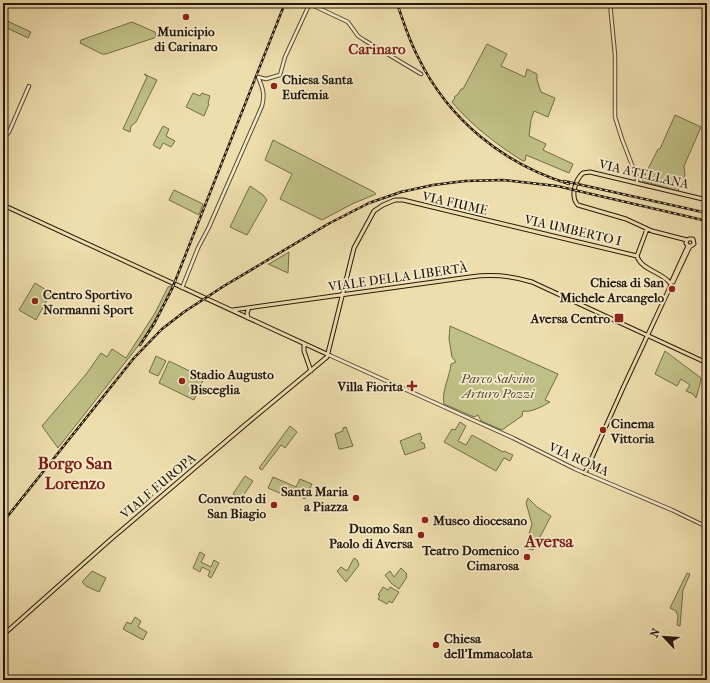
<svg xmlns="http://www.w3.org/2000/svg" width="710" height="683" font-family="'IM FELL French Canon',serif">
<style>
.green{fill:#bfc085;stroke:#726c48}
.lines{fill:none;stroke-linecap:round;stroke-linejoin:round}
.minor-casing{stroke:#584934;stroke-width:4.5}
.major-casing{stroke:#25170b;stroke-width:5}
.minor{stroke:#f5eaca;stroke-width:2.5}
.major{stroke:#efdead;stroke-width:3}
.rail-casing{stroke:#25170b;stroke-width:2.5}
.rail{stroke:#f5eaca;stroke-width:1;stroke-dasharray:3;stroke-linecap:butt}
.poi-dot{fill:#8f2418;stroke:#f5eaca;stroke-width:1.5}
.labels{text-anchor:middle;dominant-baseline:central;stroke-width:3.5;stroke-linejoin:round;paint-order:stroke}
.poi-label{font-size:13px;font-weight:bold;fill:#25170b;stroke:#f5eaca;text-anchor:end}
.street-label{font-size:13px;fill:#25170b;stroke:#f5eaca}
.park-label{font-size:13px;font-style:italic;fill:#534a30;stroke:#f5eaca}
.quarter-label{font-size:15px;font-weight:bold;fill:#7a1f14;stroke:#f5eaca}
.district-label{font-size:17px;font-weight:bold;fill:#7a1f14;stroke:#f5eaca}
</style>
<rect width="100%" height="100%" fill="#efdead"/>
<filter id="stains"><feTurbulence type="fractalNoise" baseFrequency=".005" numOctaves="4"/><feColorMatrix values="0 0 0 0 .2 0 0 0 0 .09 0 0 0 0 .02 0 0 0 .5 -.17"/></filter>
<radialGradient id="worn" r=".72"><stop offset=".6" stop-color="#630" stop-opacity="0"/><stop offset="1" stop-color="#630" stop-opacity=".3"/></radialGradient>
<!-- green -->
<path class="green" d="M3,19L31,32L28,38L3,26Z
M132,22L155,32L156,36L154,38L106,54H102L80,43L81,40Z
M487,44L507,54L501,66L525,77L527,69L537,74V80L541,92L555,98L548,117L534,111L531,120L529,136L546,144L543,150L573,164L569,173L526,155L525,161H523C496,144 472,126 452,102L455,98L454,97L458,94L461,89H463Z
M144,74L157,80L136,122L131,126L130,132L123,129L147,77Z
M193,93L200,96L202,93L210,96L208,103L209,104L204,116L186,107Z
M675,115L701,127L684,166L685,175L678,191L642,181L658,149H660Z
M163,126L169,129L166,136L175,141L171,147L163,143L160,149L153,145Z
M273,140L374,192L376,194L352,204L322,220L280,199L292,174L265,160Z
M250,186L263,195L267,200L247,235L230,227Z
M174,190L203,204L199,215L169,200Z
M289,252L288,273L268,264H269Z
M35,283L51,293L36,320L19,310Z
M171,286H172L161,309L142,341L58,448L42,426L87,373L101,353L107,357L112,349L126,358L155,313L168,287Z
M450,326L558,374L545,400L550,402C543,406 531,413 523,411L522,416L502,430L481,421L478,415L474,417L444,404C441,392 450,376 451,364L456,362L452,357L449,339Z
M665,351L701,378L700,384L696,398L693,394L686,391L690,385L681,379L677,386L655,374Z
M156,356L166,361L158,376L149,372Z
M169,361L204,378L194,400L159,383Z
M460,422L466,426L458,441L466,445L472,435L503,452L504,451L513,455L510,461L504,458L496,471L444,442L452,429L455,430Z
M290,426L297,432L285,448L281,445L262,470L259,468Z
M346,427L353,446L341,449H339L335,434L343,431V428Z
M420,433L422,439L420,440L422,443H424L425,448L405,455L400,441Z
M245,476L253,481L241,499L233,494Z
M273,477L296,487L300,479L312,484L305,499L290,492L288,497L268,488Z
M528,498L537,507L551,516L533,550L525,548L532,524L526,503Z
M200,552L205,555L201,562L211,567L214,560L219,563L211,578L208,576L210,571L202,567L200,572L193,568Z
M354,558L357,560L359,565L346,582L337,571L341,567L347,571Z
M401,568L407,574L406,576L407,577L399,589L391,583L385,575L390,571L394,577Z
M92,571L106,578L99,592L86,586L82,582Z
M687,573L690,574L683,590L680,626L677,625L678,616L676,611L670,608Z
M383,587L388,590L390,587L399,592L392,603L389,601L387,604L378,599L380,596L378,595Z
M135,617L141,621L138,627L147,632L143,640L123,629L127,622L131,624Z"/>
<g class="lines">
<!-- minor casing -->
<g class="minor-casing">
<path id="minor" d="M610,3L615,55V117L622,139L637,178V183
M310,4L348,22L358,36L364,40L421,74
M258,77L266,79L280,75L285,57L310,3
M3,139L9,132L29,86
M182,288L198,248L209,227L262,106C265,95 263,88 258,77
M329,355L513,438L575,469L672,510L707,527
M707,528L704,534L707,535"/>
</g>
<!-- major casing -->
<g class="major-casing">
<path id="major" d="M3,205L329,355
M647,229L637,256C641,270 662,272 670,283
M687,240L652,231L626,219L578,205C570,197 575,180 583,173L590,172L707,200
M673,282L690,246
M671,283L687,248L688,246H691L694,244L693,239H689L687,240L686,243L688,246
M233,310L470,277C492,274 510,275 532,282L707,363
M248,318L247,313L249,308
M304,344V351L311,371
M585,473L623,388L671,285
M3,635L110,540L245,425L327,357L354,248L374,211L383,205L395,200H403L637,256"/>
</g>
<!-- minor -->
<use href="#minor" class="minor"/>
<!-- major -->
<use href="#major" class="major"/>
<!-- rail casing -->
<g class="rail-casing">
<path id="rail" d="M397,3C403,21 409,40 418,57C448,119 503,164 569,184
M564,181L707,213
M140,345L154,324L172,289L285,3
M3,522L134,358L162,329L184,312L224,286L328,224L369,203L401,192L433,185L465,181L503,180L557,186L707,221"/>
</g>
<!-- rail -->
<use href="#rail" class="rail"/>
</g>
<!-- markers -->
<g class="poi-dot">
<circle cx="186" cy="17" r="4"/>
<circle cx="274" cy="86" r="4"/>
<circle cx="672" cy="289" r="4"/>
<circle cx="35" cy="301" r="4"/>
<rect x="614" y="313" width="10" height="10" rx="2"/>
<circle cx="182" cy="381" r="4"/>
<path d="M410 380h4v4h4v4h-4v4h-4v-4h-4v-4h4z"/>
<circle cx="603" cy="430" r="4"/>
<circle cx="356" cy="498" r="4"/>
<circle cx="274" cy="505" r="4"/>
<circle cx="425" cy="520" r="4"/>
<circle cx="421" cy="535" r="4"/>
<circle cx="527" cy="557" r="4"/>
<circle cx="436" cy="645" r="4"/>
</g>
<g class="labels">
<!-- poi labels -->
<g class="poi-label">
<text x="186" y="31" text-anchor="middle">Municipio<tspan x="186" dy="15">di Carinaro</tspan></text>
<text x="282" y="79" text-anchor="start">Chiesa Santa<tspan x="282" dy="15">Eufemia</tspan></text>
<text x="664" y="282">Chiesa di San<tspan x="664" dy="15">Michele Arcangelo</tspan></text>
<text x="43" y="294" text-anchor="start">Centro Sportivo<tspan x="43" dy="15">Normanni Sport</tspan></text>
<text x="610" y="318">Aversa Centro</text>
<text x="190" y="374" text-anchor="start">Stadio Augusto<tspan x="190" dy="15">Bisceglia</tspan></text>
<text x="403" y="386">Villa Fiorita</text>
<text x="611" y="423" text-anchor="start">Cinema<tspan x="611" dy="15">Vittoria</tspan></text>
<text x="348" y="491">Santa Maria<tspan x="348" dy="15">a Piazza</tspan></text>
<text x="266" y="498">Convento di<tspan x="266" dy="15">San Biagio</tspan></text>
<text x="433" y="520" text-anchor="start">Museo diocesano</text>
<text x="413" y="528">Duomo San<tspan x="413" dy="15">Paolo di Aversa</tspan></text>
<text x="519" y="550">Teatro Domenico<tspan x="519" dy="15">Cimarosa</tspan></text>
<text x="444" y="638" text-anchor="start">Chiesa<tspan x="444" dy="15">dell'Immacolata</tspan></text>
</g>
<!-- street labels -->
<g class="street-label">
<text transform="translate(644 174) rotate(13)">VIA ATELLANA</text>
<text transform="translate(455 203) rotate(13)">VIA FIUME</text>
<text transform="translate(573 230) rotate(13)">VIA UMBERTO I</text>
<text transform="translate(398 277) rotate(-8)">VIALE DELLA LIBERTÀ</text>
<text transform="translate(579 459) rotate(24)">VIA ROMA</text>
<text transform="translate(158 486) rotate(-40)">VIALE EUROPA</text>
</g>
<!-- park labels -->
<g class="park-label">
<text x="498" y="378">Parco Salvino<tspan x="498" dy="15">Arturo Pozzi</tspan></text>
</g>
<!-- quarter labels -->
<g class="quarter-label">
<text x="377" y="49">Carinaro</text>
</g>
<!-- district labels -->
<g class="district-label">
<text x="75" y="463">Borgo San<tspan x="75" dy="20">Lorenzo</tspan></text>
<text x="549" y="541">Aversa</text>
</g>
</g>
<!-- margin -->
<rect width="710" height="683" fill="none" stroke="#efdead" stroke-width="16"/>
<rect x="4" y="4" width="702" height="675" fill="none" stroke="#25170b" stroke-width="2"/>
<rect x="8" y="8" width="694" height="667" fill="none" stroke="#25170b"/>
<!-- north arrow -->
<g transform="translate(664 637) rotate(295)" stroke="#f5eaca" stroke-width="3" paint-order="stroke">
<path d="M0-3L7 15L0 10L-7 15Z" fill="#25170b"/>
<text y="-6" font-size="11" font-weight="bold" text-anchor="middle" fill="#25170b">N</text>
</g>
<rect width="100%" height="100%" filter="url(#stains)"/>
<rect width="100%" height="100%" fill="url(#worn)"/>
</svg>
